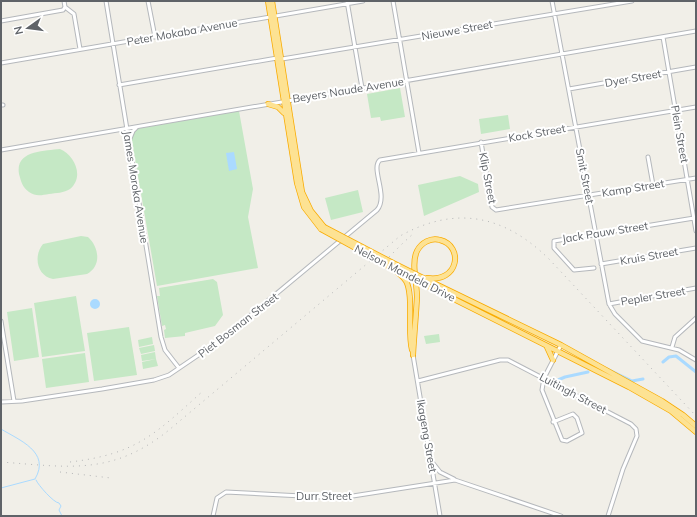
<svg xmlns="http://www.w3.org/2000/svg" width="697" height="517" font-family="Mulish,sans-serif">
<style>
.green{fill:#c5e8c5}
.water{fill:#aadaff}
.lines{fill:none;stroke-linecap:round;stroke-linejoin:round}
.stream{stroke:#aadaff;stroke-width:1}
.canal{stroke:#aadaff;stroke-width:3}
.minor-casing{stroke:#b5b8bc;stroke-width:5}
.highway-casing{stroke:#f9ab00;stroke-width:6}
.minor{stroke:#fff;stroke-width:3}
.highway{stroke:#fde293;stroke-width:4.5}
.rail{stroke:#b6b7b8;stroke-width:1;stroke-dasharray:1 5;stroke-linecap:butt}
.highway-bridge-casing{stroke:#f9ab00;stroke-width:6;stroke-linecap:butt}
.highway-bridge{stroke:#fde293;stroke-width:4.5}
.labels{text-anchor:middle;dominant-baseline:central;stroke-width:4;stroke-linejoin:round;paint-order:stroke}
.street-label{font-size:11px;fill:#5f6368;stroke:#fff}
</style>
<rect width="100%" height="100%" fill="#f1efe8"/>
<!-- green -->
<path class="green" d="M400,88L405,117L381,121L380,117L371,118L367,94Z
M239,111L253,189L248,217L258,268L157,286L130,130Z
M508,115L510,129L481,134L479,119Z
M60,149C74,155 85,176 70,189C64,193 56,193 49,194C42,195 36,197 29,192C22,187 21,181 19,174C15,150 45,151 60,149Z
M460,176L478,184L479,192L424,216L418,185Z
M358,190L363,212L331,220L325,198Z
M81,236L88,237C99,247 102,266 87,274L53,279C37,276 33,256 43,244Z
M213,279L217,282L223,315L215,326L185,333V336L165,338L164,330L166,329L165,325L162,326L157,296H160L159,288Z
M76,296L85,351L42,357L34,303Z
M32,308L39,357L14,361L7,312Z
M129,327L137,375L94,381L87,333Z
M439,334L440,342L426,344L424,336Z
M152,337L153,344L139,347L138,340Z
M154,345L155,351L141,354L139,348Z
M155,352L156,359L142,361L141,355Z
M85,353L89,382L46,388L42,359Z
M156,359L158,366L143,369L142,362Z"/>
<!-- water -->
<path class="water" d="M234,152L237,169L229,171L226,153Z
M90 304a5 5 0 1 1 10 0a5 5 0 1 1-10 0Z"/>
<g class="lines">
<!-- stream -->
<path class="stream" d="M1,429C19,440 51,452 35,479L1,488
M36,480C38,485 54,503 59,503L61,506L59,510L62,516"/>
<!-- canal -->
<path class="canal" d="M663,362L669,357L676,356L696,372
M607,369L632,381L643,379
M558,380L565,377L588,372"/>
<!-- minor casing -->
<g class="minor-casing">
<path id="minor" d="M106,1L161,337L165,350L179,368
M148,1L155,37
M347,1L362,88
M393,1L419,153
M552,1L609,304L615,314L642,341L679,350L696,360
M65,7L74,14L80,49
M1,21L63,10L65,7L64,1
M663,37L696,231
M282,59L632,1
M1,63L363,1
M119,85L277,58
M569,89L696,67
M1,105H3
M129,141L133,131L137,127
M481,142L492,207L496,210L696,178
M1,150L696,31
M648,157L653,185
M601,264L696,248
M594,268L574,270L554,248V241L694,218
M609,304L696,288
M1,321L14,401
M672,347L675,337L696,318
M413,355L440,516
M418,381L500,360H508L631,424L636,429L637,436L623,469L608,516
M1,402L22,401L102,389L154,380L169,375L222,339L377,210C389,196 370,168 380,160L696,107
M553,422L573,414L577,418L582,433L567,441L562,440L542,390L544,378L561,345
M432,462L440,472L454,479
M213,516L217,498L226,492L340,498L455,480L561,516"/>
</g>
<!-- highway casing -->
<g class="highway-casing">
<path id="highway" d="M268,1L297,183L304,207L321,229
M272,1L302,192L311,211L324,227
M268,104L278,107L284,113
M393,263L411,272
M390,267C396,271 402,275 406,281C414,295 407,331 412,350
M401,272L412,278
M417,275L561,345L662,401L683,415L696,426
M420,282L629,387L671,411L696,432
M547,347L553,360
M413,355C414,336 416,316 417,297C417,283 411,263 417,251C421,243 431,237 440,240C464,246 459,283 427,278"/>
</g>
<!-- minor -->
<use href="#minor" class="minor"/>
<!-- highway -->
<use href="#highway" class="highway"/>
<!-- rail -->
<path class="rail" d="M389,257L403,243L414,233
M1,462C69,467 112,476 169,430L400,236C456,205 504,215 549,259L696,416
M70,462C137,454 155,434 203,391
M60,472L111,478"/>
<!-- highway-bridge casing -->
<g class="highway-bridge-casing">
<path id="highway-bridge" d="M324,227L393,263
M321,229L390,267
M411,272L417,275
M412,278L420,282"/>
</g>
<!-- highway-bridge -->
<use href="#highway-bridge" class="highway-bridge"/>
</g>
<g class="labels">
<!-- street labels -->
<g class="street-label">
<text transform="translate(457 30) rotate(-10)">Nieuwe Street</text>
<text transform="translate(182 32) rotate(-10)">Peter Mokaba Avenue</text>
<text transform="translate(633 78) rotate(-10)">Dyer Street</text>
<text transform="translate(348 90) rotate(-9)">Beyers Naude Avenue</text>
<text transform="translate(537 133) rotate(-10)">Kock Street</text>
<text transform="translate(680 134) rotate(80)">Plein Street</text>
<text transform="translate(585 176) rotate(79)">Smit Street</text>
<text transform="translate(488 178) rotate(79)">Klip Street</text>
<text transform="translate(136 187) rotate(81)">James Moroka Avenue</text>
<text transform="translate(633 188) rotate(-9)">Kamp Street</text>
<text transform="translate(605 232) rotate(-9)">Jack Pauw Street</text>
<text transform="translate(649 256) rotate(-10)">Kruis Street</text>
<text transform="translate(405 273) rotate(27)">Nelson Mandela Drive</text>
<text transform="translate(653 296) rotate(-10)">Pepler Street</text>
<text transform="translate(238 325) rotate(-38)">Piet Bosman Street</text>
<text transform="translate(573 393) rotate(28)">Luitingh Street</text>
<text transform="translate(427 436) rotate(80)">Ikageng Street</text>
<text x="324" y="496">Durr Street</text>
</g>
</g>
<!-- border -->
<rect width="697" height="517" fill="none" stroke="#5f6368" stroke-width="4"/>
<!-- north arrow -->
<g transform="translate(28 28) rotate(256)" stroke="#ffffff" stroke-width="3" paint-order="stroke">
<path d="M0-3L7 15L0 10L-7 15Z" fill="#5f6368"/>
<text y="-6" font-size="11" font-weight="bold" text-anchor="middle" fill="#5f6368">N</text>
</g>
</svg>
